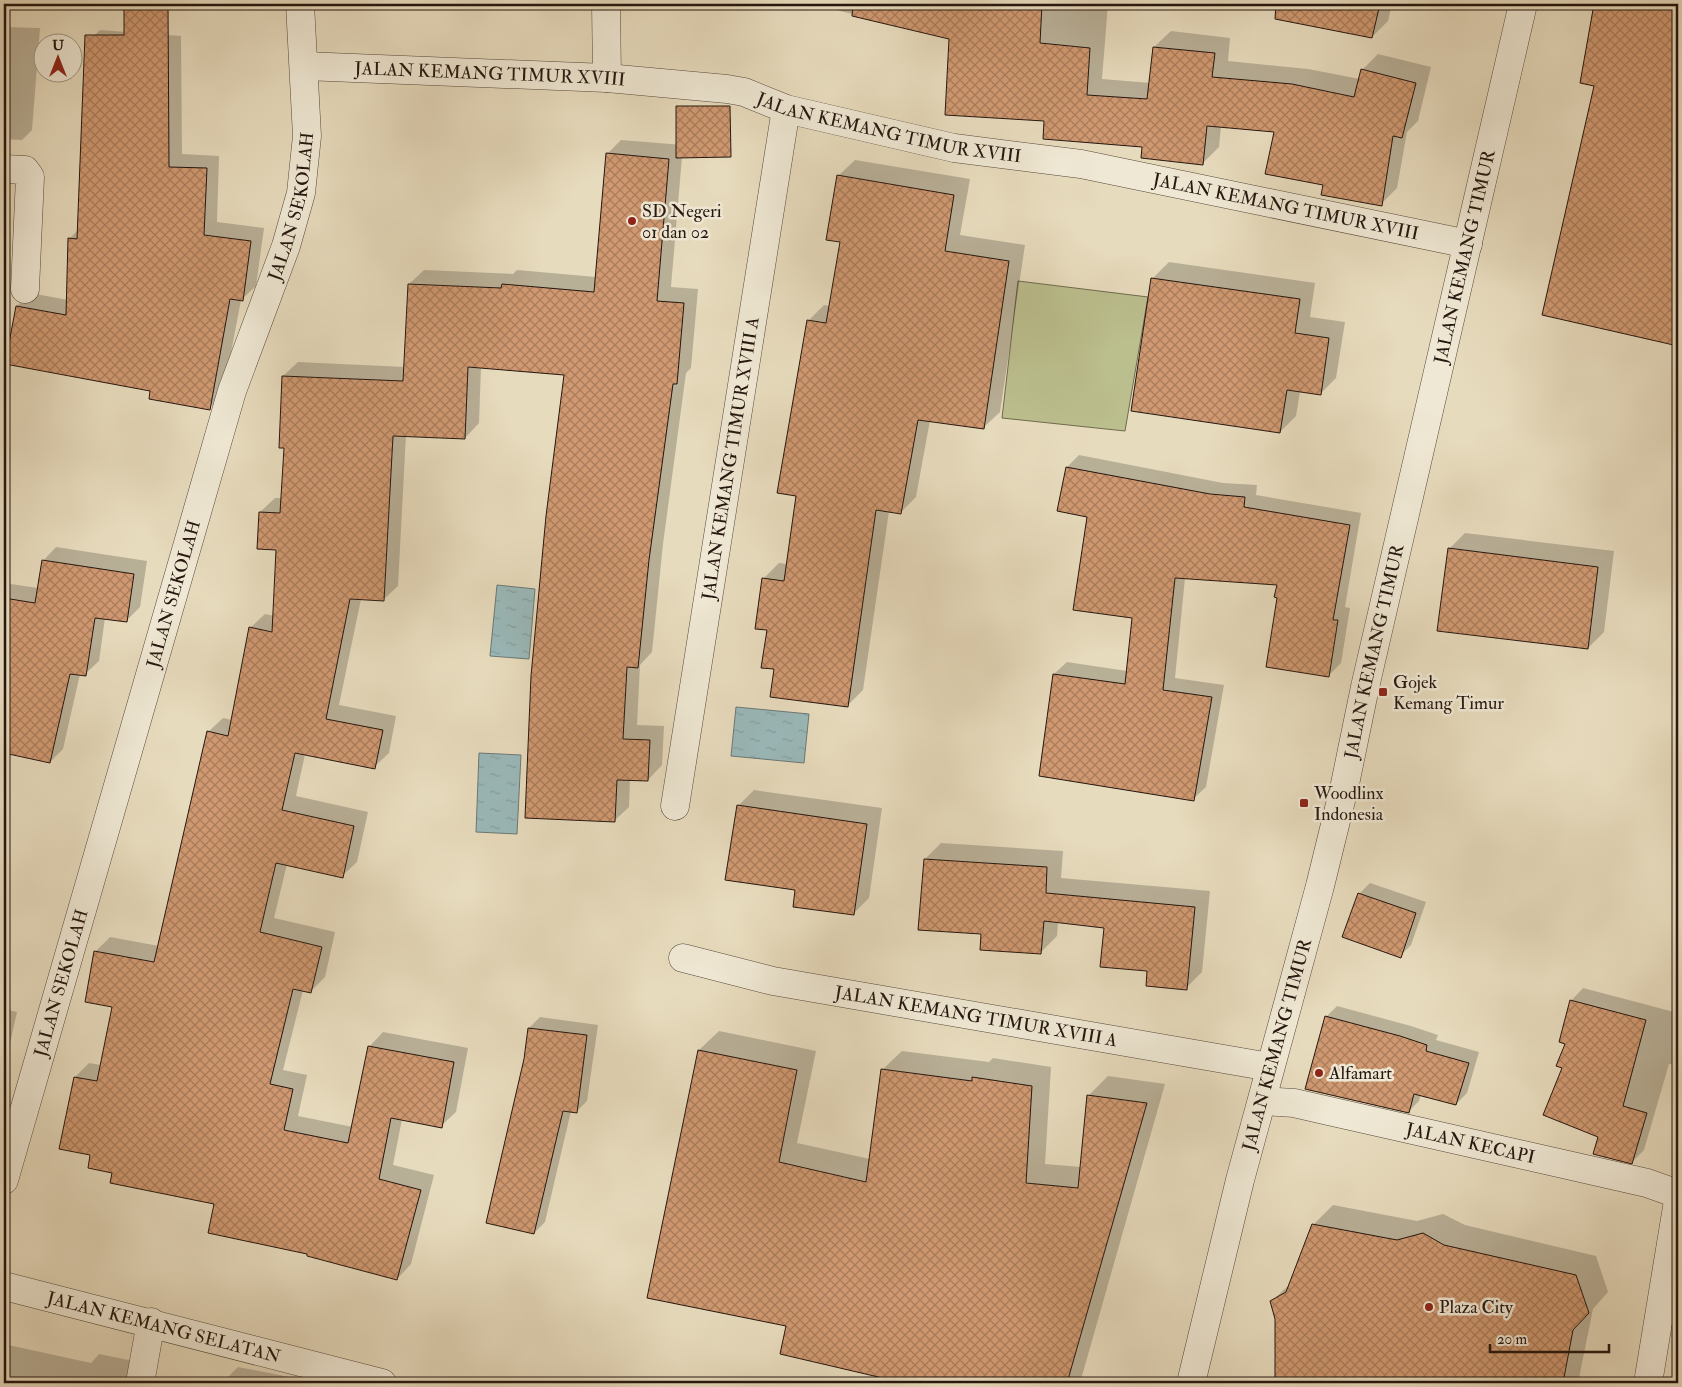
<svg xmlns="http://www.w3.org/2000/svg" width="1682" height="1387" font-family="'IM FELL Double Pica',serif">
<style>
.park{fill:#bbbe8d;stroke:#706a4e}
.water{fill:url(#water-ripples);stroke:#6b7876}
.shadow{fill:#0003}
.building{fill:url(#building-cross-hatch);stroke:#25160f}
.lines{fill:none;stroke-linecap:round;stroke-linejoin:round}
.minor-casing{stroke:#56473a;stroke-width:29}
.tertiary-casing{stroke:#56473a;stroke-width:29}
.minor{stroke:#efe8d4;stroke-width:28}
.tertiary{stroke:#efe8d4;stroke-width:28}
.poi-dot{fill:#8f2418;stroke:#efe8d4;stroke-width:2}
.labels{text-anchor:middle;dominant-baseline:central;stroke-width:5;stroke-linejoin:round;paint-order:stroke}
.street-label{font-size:18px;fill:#25160f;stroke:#efe8d4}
.poi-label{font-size:18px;fill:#25160f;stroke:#efe8d4;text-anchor:start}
</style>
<defs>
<pattern id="water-ripples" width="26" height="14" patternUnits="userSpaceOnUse" patternTransform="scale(1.25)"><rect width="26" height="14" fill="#9ab9ba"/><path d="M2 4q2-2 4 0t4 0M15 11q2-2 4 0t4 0" fill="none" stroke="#859e9f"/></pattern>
<pattern id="building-cross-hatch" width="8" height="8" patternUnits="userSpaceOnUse" patternTransform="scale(1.25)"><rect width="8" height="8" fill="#d09971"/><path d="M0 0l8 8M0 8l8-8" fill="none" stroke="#a97c5b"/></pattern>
</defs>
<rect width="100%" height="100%" fill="#e7dbbd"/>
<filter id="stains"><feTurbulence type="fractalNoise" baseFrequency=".004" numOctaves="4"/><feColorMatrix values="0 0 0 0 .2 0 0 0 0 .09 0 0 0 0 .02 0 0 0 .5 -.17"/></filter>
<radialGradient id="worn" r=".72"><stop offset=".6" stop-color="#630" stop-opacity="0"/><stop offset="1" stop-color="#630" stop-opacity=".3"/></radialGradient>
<!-- park -->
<path class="park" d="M1018,281L1148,297L1125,431L1002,418Z"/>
<!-- water -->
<path class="water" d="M497,585L535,589L529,659L490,656Z
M736,707L809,714L804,763L731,756Z
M479,753L521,755L517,834L476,832Z"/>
<!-- shadow -->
<path class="shadow" d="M812,4H1108L1102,79L1151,83L1154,47L1171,31L1230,38L1228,61L1308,69L1360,79L1362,70L1378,54L1431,67L1418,121L1407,132L1397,188L1381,204L1324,185L1276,131L1221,126L1219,147L1203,163L1046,119L950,38Z
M1286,4H1392L1388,21L1372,37L1283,19Z
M1595,4H1678V345L1595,85L1581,82Z
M4,27L40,28L32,130L22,140L4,139Z
M100,30L181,36L182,154L219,156L217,222L264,228L256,286L241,300L223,395L209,408L152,390L17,306L30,293L68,300L69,239L79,229L86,43Z
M621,140L683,145L671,287L698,289L691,368L686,373L663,544L652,652L640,665L637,725L664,726L662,765L648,780L630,779L629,807L614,821L566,374L481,367L479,423L465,438L406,435L398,586L383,600L361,599L339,705L396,716L389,753L374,767L305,754L296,796L368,812L357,862L342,876L287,864L274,918L335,932L325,977L310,992L303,990L283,1070L307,1075L298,1116L353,1127L369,1047L383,1032L468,1048L456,1112L441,1126L402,1119L393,1165L434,1175L411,1264L397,1279L215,1203L113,1172L92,1154L75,1077L89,1063L101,1065L114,1006L95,952L110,937L159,946L208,732L223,718L232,720L250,628L265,614L274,616L277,549L260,512L275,498H282L286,447L283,376L298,362L405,367L409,284L424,270L513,274L517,270L596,277L607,154Z
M855,160L970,179L960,235L1025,245L1000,412L983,428L930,420L916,497L900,513L889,511L863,690L847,706L775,668L768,629L763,579L779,563L788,564L798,495L808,321L824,305L830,306L841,241L838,176Z
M1169,262L1315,283L1310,317L1345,322L1336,378L1320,394L1300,391L1296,416L1280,432L1153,278Z
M1079,455L1223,483L1257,485L1256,495L1361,513L1345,607L1350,608L1341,663L1328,676L1278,597V584L1185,578L1175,678L1224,685L1206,787L1193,799L1054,674L1067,662L1127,671L1133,617L1067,467Z
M1465,533L1614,551L1604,632L1588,648L1449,549Z
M56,547L147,561L140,607L126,621L105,618L99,661L85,674H80L63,749L50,762L4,752V591L11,584L38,588L43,561Z
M754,790L882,808L869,898L853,914L797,889L738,806Z
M941,843L1063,851L1061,878L1210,891L1202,972L1186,988L1149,970L1106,927L1058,922L1057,936L1041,952L983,933L925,859Z
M1370,883L1426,902L1411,945L1400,956L1359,894Z
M1583,988L1678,1013V1064H1669L1644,1150L1632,1162L1599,1136L1563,1068L1571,1001Z
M1337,1006L1411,1026L1438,1035L1436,1040L1479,1052L1467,1093L1456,1104L1421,1094L1419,1101L1408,1112L1326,1017Z
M4,1009L17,1012L4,1070Z
M540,1017L598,1025L587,1101L576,1112L571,1111L545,1222L534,1233L526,1059L529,1028Z
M719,1031L816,1051L797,1143L870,1159L882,1070L902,1051L989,1062L993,1058L1051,1067L1045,1164L1081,1167L1089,1095L1108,1076L1165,1084L1080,1383H909L781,1353L788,1325L699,1050Z
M1333,1205L1417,1221L1443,1214L1465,1225L1596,1256L1608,1292L1593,1309L1578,1383H1276V1319L1272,1301L1292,1282L1313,1225Z
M4,1344L91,1363L99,1354L143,1363L145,1383H4Z
M238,1367L320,1383H222Z"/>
<!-- building -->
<path class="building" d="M124,4H168L169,167L207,168L204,235L251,241L243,301L230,299L210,410L149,399L150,391L5,364L16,306L66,315L68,238L77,239L85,35H124Z
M853,4H1042L1040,43L1090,48L1087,95L1147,99L1153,47L1215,53L1212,77L1292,84L1354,97L1361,69L1416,83L1402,138L1393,136L1382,206L1321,195L1323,185L1265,174L1274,132L1207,126L1203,165L1141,158L1142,147L1043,139L1044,121L945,115L949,39L852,16Z
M1276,4H1380L1372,38L1275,19Z
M1594,4H1678V346L1542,315L1594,86L1580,83Z
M676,106H730L731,157L676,158Z
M606,153L669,159L657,301L684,303L677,384H673L649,560L638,668L627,667L623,739L650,740L648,781L617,780L615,822L525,818L531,676L546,516L564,375L468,367L465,439L393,436L384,601L350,599L326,719L383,730L375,769L295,753L282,810L354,826L343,878L276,863L260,932L322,947L311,993L293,989L270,1084L293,1089L284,1130L348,1143L368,1046L454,1062L442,1128L391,1118L379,1179L421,1190L397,1280L307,1256V1254L208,1233L214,1204L110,1183L112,1173L88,1168L90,1155L59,1149L74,1077L97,1081L112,1007L85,1002L94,951L154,962L207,731L228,736L249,627L272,632L276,550L257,549L259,512L280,513L284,448H279L282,376L403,381L408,284L501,288L502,284L594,292Z
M837,175L954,195L945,251L1009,261L984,429L918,420L901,514L876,510L848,707L770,697L774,669L761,668L767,630L755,629L762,578L784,581L796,496L777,493L807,320L826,323L840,242L826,240Z
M1151,278L1300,299L1295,333L1329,338L1321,395L1287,390L1280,433L1131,411Z
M1066,467L1210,494L1245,497L1244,507L1350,525L1333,620H1338L1329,677L1266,667L1277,598L1274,597L1277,585L1175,578L1163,690L1212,697L1194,801L1039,776L1053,674L1125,684L1132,618L1073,610L1087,517L1057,511Z
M1448,548L1598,567L1588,649L1437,631Z
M42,560L134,574L127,622L95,618L86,676L70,674L50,763L4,753V598L35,603Z
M737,805L867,824L854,915L793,907L795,890L725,880Z
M924,859L1047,867L1046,893L1195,907L1187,990L1146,986L1147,971L1100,967L1104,928L1044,921L1041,954L980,950L981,934L918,930Z
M1358,893L1416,913L1401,958L1342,937Z
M1570,1000L1646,1020L1623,1106L1647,1113L1632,1164L1593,1154L1598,1137L1543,1115L1562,1068L1556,1066L1565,1044L1559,1042Z
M1325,1016L1400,1036L1427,1045L1426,1051L1469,1063L1456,1105L1414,1094L1409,1113L1305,1089Z
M528,1028L587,1035L577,1113L563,1111L534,1234L486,1223L524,1059Z
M698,1050L797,1070L779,1162L866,1182L881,1069L972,1081V1077L1032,1086L1026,1183L1078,1188L1087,1095L1147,1103L1067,1383H904L780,1354L786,1326L647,1298Z
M1312,1224L1397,1240L1423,1233L1444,1245L1576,1275L1589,1313L1573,1330L1563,1383H1275V1319L1270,1301L1286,1292Z"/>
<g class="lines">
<!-- minor casing -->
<g class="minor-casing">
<g id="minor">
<path d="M606,4L607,78"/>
<path id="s1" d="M304,66L607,78L727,89L744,92L786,109L954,148L1081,164L1468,244"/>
<path d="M4,169L25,170L30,177L25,289"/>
<path id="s2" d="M675,806L786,109"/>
<path id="s3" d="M683,958L773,981L1270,1067"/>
<path id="s4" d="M1263,1101L1294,1103L1329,1111L1647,1183L1678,1194"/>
<path id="s5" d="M4,1180L232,391L286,246L301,193L307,136L300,4"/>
<path d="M140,1383L151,1322"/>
<path d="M1648,1383L1678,1201"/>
</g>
</g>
<!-- tertiary casing -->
<g class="tertiary-casing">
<g id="tertiary">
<path id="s6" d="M4,1286L382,1383"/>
<path id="s7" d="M1191,1383L1240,1180L1320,886L1345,784L1365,687L1523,4"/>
</g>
</g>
<!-- minor -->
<use href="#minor" class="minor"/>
<!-- tertiary -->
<use href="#tertiary" class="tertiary"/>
</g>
<!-- markers -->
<g class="poi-dot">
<circle cx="632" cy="221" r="5"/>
<rect x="1378" y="687" width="10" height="10" rx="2.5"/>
<rect x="1299" y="798" width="10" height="10" rx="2.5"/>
<circle cx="1319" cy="1073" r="5"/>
<circle cx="1429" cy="1307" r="5"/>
</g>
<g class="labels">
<!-- street labels -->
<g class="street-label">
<text stroke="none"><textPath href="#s1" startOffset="186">JALAN KEMANG TIMUR XVIII</textPath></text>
<text stroke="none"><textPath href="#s1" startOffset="591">JALAN KEMANG TIMUR XVIII</textPath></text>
<text stroke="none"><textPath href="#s5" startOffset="1016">JALAN SEKOLAH</textPath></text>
<text stroke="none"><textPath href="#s1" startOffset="996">JALAN KEMANG TIMUR XVIII</textPath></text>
<text stroke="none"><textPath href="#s7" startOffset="1159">JALAN KEMANG TIMUR</textPath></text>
<text stroke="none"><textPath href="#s2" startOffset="352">JALAN KEMANG TIMUR XVIII A</textPath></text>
<text stroke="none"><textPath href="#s5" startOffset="610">JALAN SEKOLAH</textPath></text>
<text stroke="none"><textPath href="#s7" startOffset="754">JALAN KEMANG TIMUR</textPath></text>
<text stroke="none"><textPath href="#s5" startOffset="205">JALAN SEKOLAH</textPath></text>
<text stroke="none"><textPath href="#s3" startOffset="299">JALAN KEMANG TIMUR XVIII A</textPath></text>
<text stroke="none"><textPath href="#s7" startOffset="349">JALAN KEMANG TIMUR</textPath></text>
<text stroke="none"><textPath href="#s4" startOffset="212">JALAN KECAPI</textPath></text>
<text stroke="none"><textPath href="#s6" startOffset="165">JALAN KEMANG SELATAN</textPath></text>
</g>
<!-- poi labels -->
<g class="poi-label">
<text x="642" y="211">SD Negeri<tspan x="642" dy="21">01 dan 02</tspan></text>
<text x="1393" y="682">Gojek<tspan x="1393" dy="21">Kemang Timur</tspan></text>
<text x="1314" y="793">Woodlinx<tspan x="1314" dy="21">Indonesia</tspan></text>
<text x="1329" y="1073">Alfamart</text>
<text x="1439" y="1307">Plaza City</text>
</g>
</g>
<!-- margin -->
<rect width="1682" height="1387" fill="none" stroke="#e7dbbd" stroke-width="20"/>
<rect x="5" y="5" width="1672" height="1377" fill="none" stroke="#25160f" stroke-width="2.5"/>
<rect x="10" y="10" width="1662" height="1367" fill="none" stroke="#25160f"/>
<!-- north arrow -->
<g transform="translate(58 58)"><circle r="24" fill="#efe8d4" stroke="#9e9485"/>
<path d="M0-4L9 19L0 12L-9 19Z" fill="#8f2418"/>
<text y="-8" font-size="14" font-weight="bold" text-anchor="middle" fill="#25160f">U</text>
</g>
<!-- scale -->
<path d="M1490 1344v8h119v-8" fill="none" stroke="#25160f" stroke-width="2.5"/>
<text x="1497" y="1344" font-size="15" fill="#25160f" stroke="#efe8d4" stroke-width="4" paint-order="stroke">20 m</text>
<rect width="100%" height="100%" filter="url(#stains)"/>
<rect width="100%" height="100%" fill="url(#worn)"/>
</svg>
